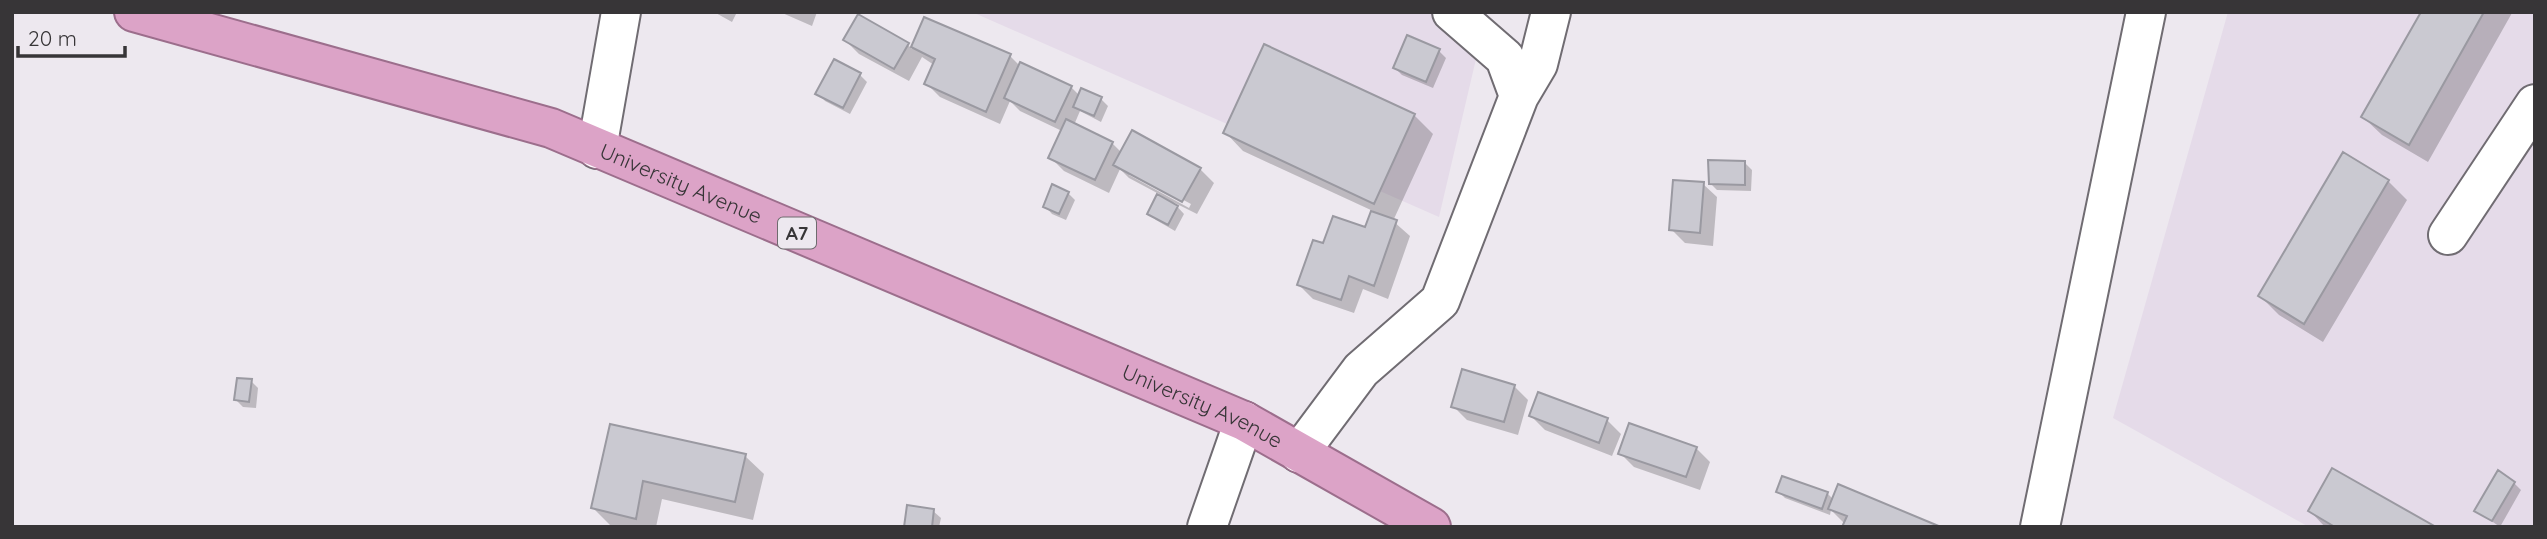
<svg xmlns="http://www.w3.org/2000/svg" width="2547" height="539" font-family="Quicksand,sans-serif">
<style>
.built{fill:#e5dbe9}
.shadow{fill:#0003;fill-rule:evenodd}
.building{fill:#cac9d1;stroke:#9a99a1;stroke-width:2}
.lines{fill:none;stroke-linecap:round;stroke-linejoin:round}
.minor-casing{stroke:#706c72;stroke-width:42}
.trunk-casing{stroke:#9c6e8c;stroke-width:42}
.minor{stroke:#fff;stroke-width:38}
.trunk{stroke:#dca3c7;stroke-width:38}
.labels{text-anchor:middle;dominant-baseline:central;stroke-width:5;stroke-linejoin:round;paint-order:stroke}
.shield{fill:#ede8ef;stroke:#6e6b6e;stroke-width:2}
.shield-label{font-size:19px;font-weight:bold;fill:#373537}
.street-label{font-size:21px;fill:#373537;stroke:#ede8ef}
</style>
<rect width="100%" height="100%" fill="#ede8ef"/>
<!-- built -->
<path class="built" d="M972,12H1487L1439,217Z
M2228,12H2535V527H2309L2113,418Z"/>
<!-- shadow -->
<path class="shadow" d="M714,12H737L732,22Z
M780,12H817L812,26Z
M2423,12L2512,13L2428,162L2382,135L2363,117Z
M925,19L1010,56L1020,66L1071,87L1080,96L1101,99L1108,106L1101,122L1080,111L1074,125L1112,143L1122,153L1200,169L1214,183L1197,214L1173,202L1184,214L1175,231L1156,220L1149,213L1159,194L1129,178L1120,169L1109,193L1064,171L1050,157L1062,131L1020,111L1010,101L1000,124L940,97L926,83L934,65L922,57L909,81L859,54L845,40L907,44L912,49ZM1129,171L1191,204L1189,208L1129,175Z
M1264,46L1414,115L1433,134L1393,221L1410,236L1388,299L1363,289L1354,313L1313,299L1299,285L1324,246L1366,229L1373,211L1243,151L1225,132Z
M1439,51L1446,58L1433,88L1402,75L1395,68Z
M860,75L867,82L850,114L825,101L818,93Z
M1745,163L1752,170L1751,191L1717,190L1710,183Z
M2388,181L2407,200L2323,342L2279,315L2260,296Z
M1703,184L1717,197L1713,246L1685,243L1671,229Z
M1068,193L1075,200L1066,220L1052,214L1045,206Z
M251,381L258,388L256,408L243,407L236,400Z
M1514,386L1528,400L1518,435L1467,420L1453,406Z
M1531,416L1607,420L1621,434L1612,456L1545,430Z
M611,426L745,456L764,474L753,520L662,499L656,527H612L593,508Z
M1696,448L1710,462L1700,490L1634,467L1620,453Z
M2514,483L2521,490L2500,527L2476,510Z
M1778,491L1827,493L1834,500L1936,527L1845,524L1831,510L1830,515L1785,498Z
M933,511L941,518L939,527H906Z
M2310,511L2433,527H2325Z"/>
<!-- building -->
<path class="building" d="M2421,12H2484L2409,145L2361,117Z
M858,14L909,43L894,69L843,40Z
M924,17L1011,54L986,112L924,84L935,59L911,47Z
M1407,35L1440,49L1426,82L1393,68Z
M1264,44L1415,114L1374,204L1223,133Z
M834,59L861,73L843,108L815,94Z
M1020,62L1072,86L1055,122L1004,98Z
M1081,88L1102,97L1094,116L1073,107Z
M1066,119L1113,142L1095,180L1048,158Z
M1132,130L1201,168L1182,202L1113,165Z
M2343,152L2389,180L2304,324L2258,296Z
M1708,160L1745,161V185L1709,184Z
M1673,180L1704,182L1700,233L1669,230Z
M1052,184L1069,192L1059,214L1043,207Z
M1157,194L1178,206L1168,225L1147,214Z
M1371,211L1397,220L1374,286L1349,276L1341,300L1297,285L1313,240L1323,243L1333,216L1365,227Z
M1462,369L1515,385L1504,422L1451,407Z
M237,378L252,379L249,402L234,400Z
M1538,392L1608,418L1599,443L1529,416Z
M1629,423L1697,447L1686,477L1618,454Z
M610,424L746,454L735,502L643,481L636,519L591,508Z
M2332,468L2436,527H2335L2308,511Z
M2498,470L2515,482L2492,521L2474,511Z
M1782,476L1828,492L1822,509L1776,492Z
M1838,484L1941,527H1842L1847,516L1828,509Z
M907,505L934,509L932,527H904Z"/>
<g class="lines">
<!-- minor casing -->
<g class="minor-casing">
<path id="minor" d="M1452,12L1505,58L1519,96
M597,149L621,12
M2448,235L2535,104
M1299,453L1361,370L1440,301L1519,96L1538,64L1551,12
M1207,527L1244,421
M2040,527L2146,12"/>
</g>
<!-- trunk casing -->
<g class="trunk-casing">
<g id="trunk">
<path id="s1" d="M134,12L551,128L1244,421L1431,527"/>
</g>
</g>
<!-- minor -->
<use href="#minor" class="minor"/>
<!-- trunk -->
<use href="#trunk" class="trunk"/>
</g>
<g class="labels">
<!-- shield labels -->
<rect class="shield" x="778" y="217.5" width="38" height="31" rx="5"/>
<g class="shield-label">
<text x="797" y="233">A7</text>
</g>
<!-- street labels -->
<g class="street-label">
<text stroke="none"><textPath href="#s1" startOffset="574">University Avenue</textPath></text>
<text stroke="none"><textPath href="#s1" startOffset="1141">University Avenue</textPath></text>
</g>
</g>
<!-- border -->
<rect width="2547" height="539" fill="none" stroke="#373537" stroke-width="28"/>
<!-- scale -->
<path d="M18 46v10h107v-10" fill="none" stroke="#373537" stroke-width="3.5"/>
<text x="28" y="46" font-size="21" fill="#373537" stroke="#ede8ef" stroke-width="5" paint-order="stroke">20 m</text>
</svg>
